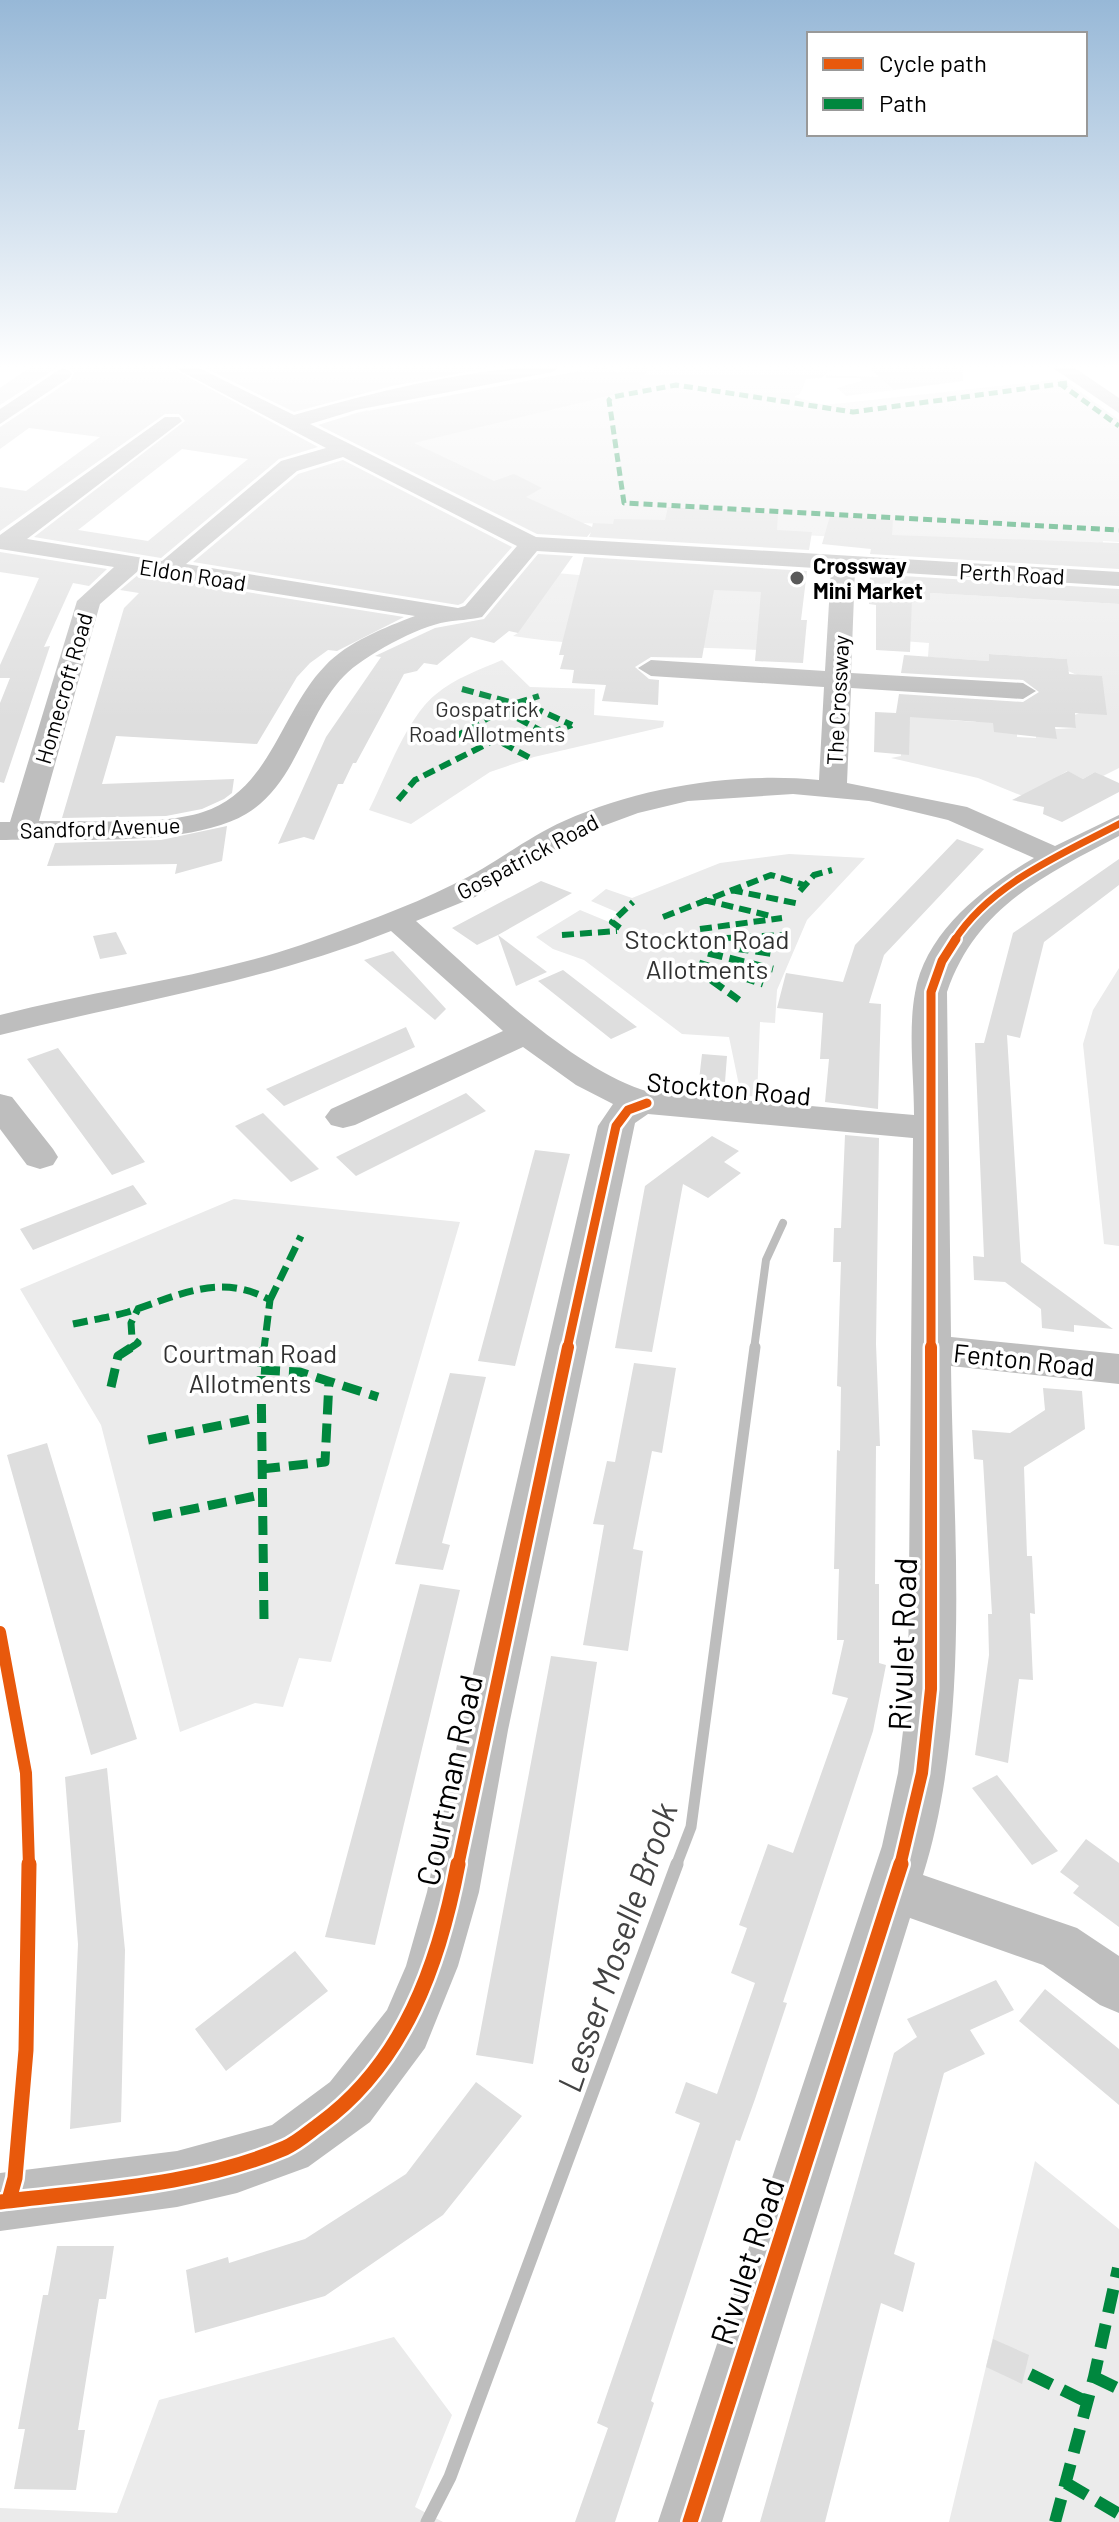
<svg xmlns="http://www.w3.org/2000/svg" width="1119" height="2522" font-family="Barlow,sans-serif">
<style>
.green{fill:#ebebeb}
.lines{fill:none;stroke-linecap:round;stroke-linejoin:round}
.stream-far2{stroke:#bdbdbd;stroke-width:8}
.stream-far1{stroke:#bdbdbd;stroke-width:11}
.stream{stroke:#bdbdbd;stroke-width:13}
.building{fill:#dedede;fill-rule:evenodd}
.minor{fill:#bebebe;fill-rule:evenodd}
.quiet-far4{stroke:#00873e;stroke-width:5;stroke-dasharray:9 5;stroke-linecap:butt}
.quiet-far3{stroke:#00873e;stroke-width:6;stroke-dasharray:12 6;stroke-linecap:butt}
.quiet-far2{stroke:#00873e;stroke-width:7;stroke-dasharray:15 7;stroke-linecap:butt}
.quiet-far1{stroke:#00873e;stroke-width:9;stroke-dasharray:19 9;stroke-linecap:butt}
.quiet{stroke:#00873e;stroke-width:12;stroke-dasharray:24 12;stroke-linecap:butt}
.cycleway-far3-casing{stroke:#fff;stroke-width:11}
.cycleway-far2-casing{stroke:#fff;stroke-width:14}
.cycleway-far1-casing{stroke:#fff;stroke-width:17}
.cycleway-casing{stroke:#fff;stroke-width:20}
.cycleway-far3{stroke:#e8590c;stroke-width:7}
.cycleway-far2{stroke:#e8590c;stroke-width:9}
.cycleway-far1{stroke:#e8590c;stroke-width:12}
.cycleway{stroke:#e8590c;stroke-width:15}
.poi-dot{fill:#595959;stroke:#fff;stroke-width:3}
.labels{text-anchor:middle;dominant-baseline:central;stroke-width:7;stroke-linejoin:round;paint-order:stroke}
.far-poi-label{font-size:22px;font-weight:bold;fill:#000;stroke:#fff;text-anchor:start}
.far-street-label{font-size:22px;fill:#000;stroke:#fff}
.far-park-label{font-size:22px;fill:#313131;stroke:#fff}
.park-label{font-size:26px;fill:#313131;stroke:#fff}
.street-label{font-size:26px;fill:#000;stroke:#fff}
.near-street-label{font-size:32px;fill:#000;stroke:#fff}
.near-water-label{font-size:34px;font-style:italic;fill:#424242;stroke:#fff}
</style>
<rect width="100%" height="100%" fill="#fff"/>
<!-- green -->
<path class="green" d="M635,366L771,369L817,366L823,371L831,370L821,378L806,379L800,394L794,397L825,405L1063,379L1119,420V542L1103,541V546L1098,542L893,540L583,523L579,529L349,415L367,410L386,418L629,372Z
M826,375L879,377L894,390L846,396L837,388L862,381L860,378H826Z
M534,571L778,593L759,613L776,651C688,645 600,650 513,636L518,633Z
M930,593L1119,604V768L1103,776L1095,772L1083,779L1067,771L1025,797L978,778L891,758L901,756V743H909L901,713H948L949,720L976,722V715L1017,733V737L1036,738V730L1076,728L1075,715L1079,713L1077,675L1068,671L1067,659L989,654V661L928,657L929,643L902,641L912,599Z
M502,660L530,687L595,689L594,715L664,721L663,727L534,757L490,772L411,824L369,810C386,776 407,718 435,695C455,678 479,670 502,660Z
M789,854L865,858L807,920L777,990L775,1023L760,1022L757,1097L741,1095L729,1037L682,1034L584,960L553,949L536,937L580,910L609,922L619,913L591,901L606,889L632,898L720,863Z
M1119,968V1246L1104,1244L1083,1044L1093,1010Z
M234,1199L460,1222L331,1662L299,1658L283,1707L255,1703L180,1732L101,1425L20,1289Z
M1035,2161L1119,2229V2522H949Z
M394,2337L452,2415L415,2507L443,2522H0V2508L117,2513L159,2400Z"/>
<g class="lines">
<!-- stream-far2 -->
<path class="stream-far2" d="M754,1349L766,1260L783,1223"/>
<!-- stream-far1 -->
<path class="stream-far1" d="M676,1866L691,1827L755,1347"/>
<!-- stream -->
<path class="stream" d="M427,2522L450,2477L677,1864"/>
</g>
<!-- building -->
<path class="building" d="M32,366H60L0,405V388Z
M65,366H168L318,447L279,459L161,558L34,537L185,421L179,414H165L0,531V487L26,491L100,437L29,428L0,449V427L71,380L74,372ZM182,449L248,459L148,541L78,530Z
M201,366H500L392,386L294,412Z
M606,366L618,373L623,366H650L639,384L645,387L414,443L494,481L514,474L542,488L526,497L592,527L593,523L613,524L614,519L665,520L668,507L778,514L777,530L812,532L809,550L589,537L591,532L587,537L537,534L318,425L357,413Z
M867,366H962L963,381L894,390Z
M343,460L512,547L463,603L458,605L193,562L298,474Z
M830,516L893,520L892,535L1119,543V569L870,554L871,549L822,544Z
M0,552L107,569L89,586L73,583L44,647L50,646L4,783L0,782V703L10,678H0V665L39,578L0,572Z
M538,554L573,556L518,633L509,631L494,643L471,637L437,665L424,663L417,671L404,674L356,763H353L343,784H338L314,840L304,837L278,844L326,737L381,657L375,656L435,628L484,619Z
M584,557L807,571L801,620H807L803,663L755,661L761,592L714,590L702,658L651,657L635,667L649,679L659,680L658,705L602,701L606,685L572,683L574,670L560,669L564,655H559Z
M139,574L165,579L404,617L337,651L328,650L310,663L297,677L257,744L116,736L102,784L234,779L232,793L224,799L202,809L166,816L62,818L124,608L139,593L120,590Z
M870,574L1119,589V604L930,593V600L912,599L910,652L876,650V605L869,604Z
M989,654L1067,659L1069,674L1102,676L1107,715L1075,713L1076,728L1055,727L1057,739L994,732L993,723L910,717L909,755L874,752L875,712L896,713L899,694L1023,702L1039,692L1023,680L901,673L904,655L989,661Z
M1068,771L1083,779L1095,772L1119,783V792L1062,822L1043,814L1044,807L1012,800Z
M227,826L222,861L175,874L177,864L47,866L55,843L161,840Z
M957,839L984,849L884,955L869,1003L881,1004L878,1109L825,1102L829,1059H820L823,1013L777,1008L786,973L843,982L855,945Z
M1119,859V885L1044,942L1020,1038L1007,1035L1021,1262L1113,1329L1074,1325V1332L1042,1328L1041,1309L1005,1282L974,1280L973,1256L984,1257L975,1043H984L1013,933Z
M541,881L572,893L498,935L547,972L516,986L498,935L477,945L452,928Z
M116,932L127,954L100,959L93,936Z
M393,951L446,1009L435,1020L364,960Z
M563,970L607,1004L637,1027L611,1039L538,981Z
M406,1027L415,1047L284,1106L266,1089Z
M58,1048L145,1162L112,1175L27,1059Z
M702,1054L727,1056L725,1082L699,1080Z
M466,1093L486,1111L356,1176L336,1157Z
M263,1113L319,1169L291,1182L235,1126Z
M845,1135L879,1138L876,1344L880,1446H876L875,1584H879V1663L886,1665L873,1731L783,2002L787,2003L755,2099L740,2141L736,2140L651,2401L654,2403L615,2522H575L608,2428L597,2423L700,2123L675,2113L686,2082L717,2094L755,1983L731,1973L747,1928L739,1925L768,1844L793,1853L848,1698L832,1694L844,1640H837L839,1569H834L837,1450L840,1451L841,1387L837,1386L841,1262H833L834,1228H841Z
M712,1136L739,1151L724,1162L741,1173L708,1198L683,1184L652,1352L615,1348L645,1186Z
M535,1150L570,1154L515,1366L478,1361Z
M133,1185L147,1204L33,1250L20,1229Z
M634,1363L676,1368L662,1453L652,1451L633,1549L643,1551L628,1651L583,1645L604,1525L593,1524L607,1461L615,1462Z
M450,1373L486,1377L442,1543L450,1545L443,1570L395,1564Z
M1043,1388L1082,1391L1085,1429L1024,1467L1027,1556H1032L1035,1614L1030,1613L1033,1680L1019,1679L1008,1763L975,1755L989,1655L988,1614H992L983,1460L974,1459L972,1430L1010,1433L1045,1410Z
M47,1443L137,1739L91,1755L7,1455Z
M420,1584L460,1590L375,1945L325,1937Z
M551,1656L597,1662L533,2064L476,2055Z
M107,1768L125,1950L121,2122L70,2129L78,1944L65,1777Z
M997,1775L1043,1833L1058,1851L1032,1865L972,1788Z
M1086,1839L1119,1863V1927L1073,1893L1079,1886L1060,1872Z
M295,1951L328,1991L226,2071L195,2029Z
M996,1980L1014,2010L970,2030L985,2054L944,2073L894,2254L915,2263L903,2312L881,2303L825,2522H760L894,2053L917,2037L907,2019Z
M1045,1989L1119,2049V2105L1019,2021Z
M476,2082L522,2116L443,2215L325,2296L195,2333L186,2270L228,2257L229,2263L305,2239L406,2174Z
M57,2246H114L106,2299H99L78,2430H85L76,2490L14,2489L25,2429H18L43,2295H48Z
M993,2339L1029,2355L1022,2384L986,2367Z"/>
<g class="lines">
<!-- minor -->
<path class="minor" d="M171,366H195L294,415C375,392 478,366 562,366L552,372L356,410L310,424L536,537L1119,572V586L855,570L851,673L1023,683L1036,691L1023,699L851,688L847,783L967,807L1055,846L1119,815V836C1045,875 976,907 947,992L951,1337L1119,1354V1384L951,1366C953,1529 972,1719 923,1875L1077,1928L1119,1956V2013L1100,2005L1043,1965L910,1918L722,2522H658L882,1846L898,1773L908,1689L913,1138L648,1114L635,1123L508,1730L479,1892L458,1966L425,2048L370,2122L308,2167L237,2193L177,2207L0,2231V2173L177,2151L272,2125L330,2082L387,2010L406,1966L427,1892L460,1730L598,1126L613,1104L576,1085L523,1047L355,1125L343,1128L331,1125L325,1117L331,1109L503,1031L391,931C264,982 132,1002 0,1035V1015C99,989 204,978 301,945C352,927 406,908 454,884C492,866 526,838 564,821C641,786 736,772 819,780L824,687L651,676L638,668L651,660L825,671L831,569L537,551L482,617C469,620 458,620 446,622C419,626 363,656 344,676C305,716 297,784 246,814C188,848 68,838 0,840V822H10L77,601L114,567L0,549V535L165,417H179L182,421L27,539L162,561L281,461L326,448ZM343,457L517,546L465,606L458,608L186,564L297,471ZM138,571L166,576L415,616C386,627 347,642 325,666C281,711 270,791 203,812C161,826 85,820 39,821L100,604ZM793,794L869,801L948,820L1034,858C984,887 925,932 915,993C908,1031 914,1076 914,1115L649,1092C571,1069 478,976 416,921L475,897L584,833L638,813L688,801Z
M1050,366H1072L1119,398V413Z
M62,368L69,370L72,374L69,378L0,424V409Z
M0,1094L12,1097L53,1149L58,1157L53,1165L40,1169L27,1165L0,1129Z"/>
<!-- quiet-far4 -->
<path class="quiet-far4" d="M1059,383L1119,426
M1067,383L853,412L676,385L612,397L609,400L624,503L1119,530"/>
<!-- quiet-far3 -->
<path class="quiet-far3" d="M462,689L539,710L572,725
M502,710L547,734L572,725
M471,726L530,758
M453,738L513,704L539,696
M398,800L415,780L497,739
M731,890L800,904
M800,891L814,875L832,870
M704,900L771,916
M663,917L771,875L804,885
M620,928L612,922L633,902
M700,929L782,918
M562,935L617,931
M708,939L782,935"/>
<!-- quiet-far2 -->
<path class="quiet-far2" d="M712,945L776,954
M708,953L773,969
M699,963L763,984
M693,967L739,1000
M270,1300L301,1236
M73,1324C91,1320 110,1317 128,1312C178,1296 219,1272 270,1300L264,1349
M129,1349L138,1343L132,1338L131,1323L139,1307"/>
<!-- quiet-far1 -->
<path class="quiet-far1" d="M261,1370L300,1372L378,1397
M111,1387L118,1356L132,1347
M148,1440L261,1417
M261,1469L325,1462L329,1381
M153,1517L260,1495
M264,1619L261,1370L264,1347"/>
<!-- quiet -->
<path class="quiet" d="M1030,2374L1087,2402
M1094,2377L1119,2389
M1066,2483L1119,2514
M1055,2522L1094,2377L1118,2268"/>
<!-- cycleway-far3 casing -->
<g class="cycleway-far3-casing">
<path id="cycleway-far3" d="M954,941C990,884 1062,854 1119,824"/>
</g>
<!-- cycleway-far2 casing -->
<g class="cycleway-far2-casing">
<path id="cycleway-far2" d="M567,1349L616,1126L628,1110L647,1103
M931,1349V992L942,961L956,939"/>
</g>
<!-- cycleway-far1 casing -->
<g class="cycleway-far1-casing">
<path id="cycleway-far1" d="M0,1632L26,1773L29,1866
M458,1866L568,1347
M900,1866L922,1773L931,1689V1347"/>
</g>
<!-- cycleway casing -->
<g class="cycleway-casing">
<path id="cycleway" d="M9,2200L15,2178L26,2050L29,1864
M0,2202C95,2190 196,2186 285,2148C297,2143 309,2132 320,2124C404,2063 439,1964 458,1864
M690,2522L901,1864"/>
</g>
<!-- cycleway-far3 -->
<use href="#cycleway-far3" class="cycleway-far3"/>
<!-- cycleway-far2 -->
<use href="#cycleway-far2" class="cycleway-far2"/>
<!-- cycleway-far1 -->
<use href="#cycleway-far1" class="cycleway-far1"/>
<!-- cycleway -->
<use href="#cycleway" class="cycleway"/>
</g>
<!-- sky -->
<linearGradient id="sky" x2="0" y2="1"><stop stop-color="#97b8d7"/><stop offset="0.51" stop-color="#fff"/><stop offset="1" stop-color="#fff" stop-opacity="0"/></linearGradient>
<rect width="1119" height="719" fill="url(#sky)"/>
<!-- markers -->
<circle class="poi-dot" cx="797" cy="578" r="8"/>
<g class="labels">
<!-- far-poi labels -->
<g class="far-poi-label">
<text x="813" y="565">Crossway<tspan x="813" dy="25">Mini Market</tspan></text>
</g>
<!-- far-street labels -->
<g class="far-street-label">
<text transform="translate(1012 573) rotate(3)">Perth Road</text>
<text transform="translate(193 574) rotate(9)">Eldon Road</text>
<text transform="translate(63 688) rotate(-74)">Homecroft Road</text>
<text transform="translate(837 700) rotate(-87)">The Crossway</text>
<text transform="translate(100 827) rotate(-2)">Sandford Avenue</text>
<text transform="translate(527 856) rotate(-28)">Gospatrick Road</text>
</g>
<!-- far-park labels -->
<g class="far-park-label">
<text x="487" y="708">Gospatrick<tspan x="487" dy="25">Road Allotments</tspan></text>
</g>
<!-- park labels -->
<g class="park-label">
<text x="707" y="938">Stockton Road<tspan x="707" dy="30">Allotments</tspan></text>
<text x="250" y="1352">Courtman Road<tspan x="250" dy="30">Allotments</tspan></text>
</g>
<!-- street labels -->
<g class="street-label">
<text transform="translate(729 1088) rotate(5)">Stockton Road</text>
<text transform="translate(1024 1359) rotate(6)">Fenton Road</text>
</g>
<!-- near-street labels -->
<g class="near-street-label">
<text transform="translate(901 1644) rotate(-88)">Rivulet Road</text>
<text transform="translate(448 1780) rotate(-78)">Courtman Road</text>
<text transform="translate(746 2261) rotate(-72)">Rivulet Road</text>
</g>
<!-- near-water labels -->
<g class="near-water-label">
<text transform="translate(616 1947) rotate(-71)">Lesser Moselle Brook</text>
</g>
</g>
<!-- legend -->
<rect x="807" y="32" width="280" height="104" fill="#ffffff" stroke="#999999" stroke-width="2"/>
<rect x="823" y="58" width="40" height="12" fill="#e8590c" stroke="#999999" stroke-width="2"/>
<text x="879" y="72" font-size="24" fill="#000000">Cycle path</text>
<rect x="823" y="98" width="40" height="12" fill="#00873e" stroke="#999999" stroke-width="2"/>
<text x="879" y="112" font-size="24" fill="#000000">Path</text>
</svg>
